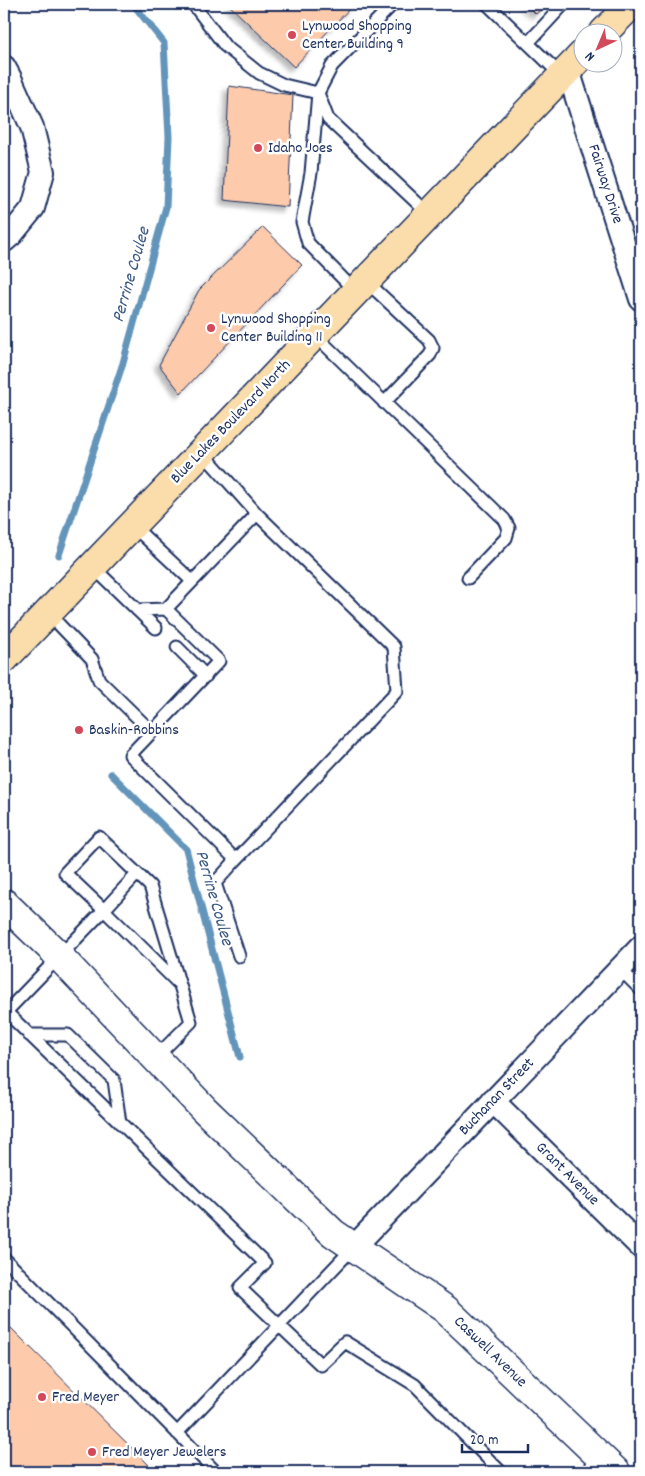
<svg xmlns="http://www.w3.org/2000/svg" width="645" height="1476" font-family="Dekko,sans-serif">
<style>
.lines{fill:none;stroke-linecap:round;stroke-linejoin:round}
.stream{stroke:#6494ba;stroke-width:7}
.building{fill:#fdcbac;stroke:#1b2f5e;filter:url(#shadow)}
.lane-casing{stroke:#1b2f5e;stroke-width:15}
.street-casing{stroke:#1b2f5e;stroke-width:26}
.secondary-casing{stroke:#1b2f5e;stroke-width:31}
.primary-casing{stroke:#1b2f5e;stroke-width:31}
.lane{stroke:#fff;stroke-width:11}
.street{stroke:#fff;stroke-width:22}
.secondary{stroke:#fff;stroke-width:28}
.primary{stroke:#faddab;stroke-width:28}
.poi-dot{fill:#d1495b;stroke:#fff;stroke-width:2}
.labels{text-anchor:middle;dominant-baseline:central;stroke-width:5;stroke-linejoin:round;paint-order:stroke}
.poi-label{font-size:16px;fill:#1b2f5e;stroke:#fff;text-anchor:start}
.street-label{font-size:16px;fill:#1b2f5e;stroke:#fff}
.water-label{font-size:18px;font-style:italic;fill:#3a5984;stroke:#fff}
</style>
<defs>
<filter id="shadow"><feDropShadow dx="-4.5" dy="4.5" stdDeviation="2.5" flood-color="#0004"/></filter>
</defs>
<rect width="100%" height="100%" fill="#fff"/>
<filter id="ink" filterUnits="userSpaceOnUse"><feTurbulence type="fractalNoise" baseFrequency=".02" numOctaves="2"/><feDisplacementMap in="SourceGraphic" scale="10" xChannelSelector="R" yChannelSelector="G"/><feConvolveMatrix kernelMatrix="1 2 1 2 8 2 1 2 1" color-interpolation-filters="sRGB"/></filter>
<g filter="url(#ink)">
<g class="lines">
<!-- stream -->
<path class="stream" d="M59,555L123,363L166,207L169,137L164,43L133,4
M111,774L186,849L240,1057"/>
</g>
<!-- building -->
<path class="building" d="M228,4H354L294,67Z
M525,4H547L536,14Z
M229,86L293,95L288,207L224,200Z
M263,227L302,265L181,393L159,365L199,290Z
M4,1321L156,1472H4Z"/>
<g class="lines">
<!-- lane casing -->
<g class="lane-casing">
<path id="lane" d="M193,4L225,46L259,73L284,85L318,93L311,173L302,222L308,243L356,292
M393,4L332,66L318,93L328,119L430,215
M487,4L562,76
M528,43L564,4
M366,281L429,340L433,348L430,355L384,403
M315,335L504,519L509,528L506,538L468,578
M202,452L257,514
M132,525L192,581
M92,566L156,628
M137,610L166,609
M48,613L92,659L99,680L152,732L219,661L166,609L257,514L394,647L397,691L236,860L130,755L152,732
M177,647L206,676
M236,860L215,883L239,956
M137,874L104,910L178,983
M620,969L641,990
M4,1010L265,1263L240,1288L321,1365L345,1342L415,1385L501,1472
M4,1014L104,910L65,873L99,837L150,886L191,1022L155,1058
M29,1035H68L114,1080L120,1123
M4,1258L216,1472
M177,1433L353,1248
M586,1472L600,1457"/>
</g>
<!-- street casing -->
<g class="street-casing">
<path id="street" d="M4,67L10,78L32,127L43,172L33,208L11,235L4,241
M568,70L641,299
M493,1101L641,1247
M353,1248L641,947"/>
</g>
<!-- secondary casing -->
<g class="secondary-casing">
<path id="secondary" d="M4,903L54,951L204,1109L333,1233L445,1309L616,1472"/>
</g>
<!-- primary casing -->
<g class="primary-casing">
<path id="primary" d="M604,32L632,4
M4,659L582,55"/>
</g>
<!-- lane -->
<use href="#lane" class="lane"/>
<!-- street -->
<use href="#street" class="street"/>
<!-- secondary -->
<use href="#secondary" class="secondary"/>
<!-- primary -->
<use href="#primary" class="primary"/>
</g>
</g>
<!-- markers -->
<g class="poi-dot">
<circle cx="292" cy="35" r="5"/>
<circle cx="258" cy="148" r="5"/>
<circle cx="211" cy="328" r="5"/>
<circle cx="79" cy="730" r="5"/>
<circle cx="42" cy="1397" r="5"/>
<circle cx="92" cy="1452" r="5"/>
</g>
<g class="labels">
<!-- poi labels -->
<g class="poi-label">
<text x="302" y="26">Lynwood Shopping<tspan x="302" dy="18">Center Building 9</tspan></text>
<text x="268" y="148">Idaho Joes</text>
<text x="221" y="319">Lynwood Shopping<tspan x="221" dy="18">Center Building 11</tspan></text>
<text x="89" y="730">Baskin-Robbins</text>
<text x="52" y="1397">Fred Meyer</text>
<text x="102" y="1452">Fred Meyer Jewelers</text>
</g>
<!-- street labels -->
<g class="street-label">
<text transform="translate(605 184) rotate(72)">Fairway Drive</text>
<text transform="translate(231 422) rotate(-46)">Blue Lakes Boulevard North</text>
<text transform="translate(497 1097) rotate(-46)">Buchanan Street</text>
<text transform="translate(567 1174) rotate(45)">Grant Avenue</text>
<text transform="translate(490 1352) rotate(44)">Caswell Avenue</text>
</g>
<!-- water labels -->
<g class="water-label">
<text transform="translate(132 275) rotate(-74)">Perrine Coulee</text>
<text transform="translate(213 898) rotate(74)">Perrine Coulee</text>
</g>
</g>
<!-- margin -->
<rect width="645" height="1476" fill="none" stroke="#fff" stroke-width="20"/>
<rect x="10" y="10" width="625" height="1456" fill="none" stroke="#1b2f5e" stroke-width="2" filter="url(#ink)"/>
<!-- north arrow -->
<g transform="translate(598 48) rotate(224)"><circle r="24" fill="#ffffff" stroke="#a4acbf"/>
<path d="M0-4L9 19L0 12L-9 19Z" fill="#d1495b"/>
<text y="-8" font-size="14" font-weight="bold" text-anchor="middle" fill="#1b2f5e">N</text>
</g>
<!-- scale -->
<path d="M462 1444v8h66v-8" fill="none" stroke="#1b2f5e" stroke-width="2.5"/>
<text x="470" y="1444" font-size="15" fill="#1b2f5e" stroke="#ffffff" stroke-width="4" paint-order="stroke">20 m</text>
</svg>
